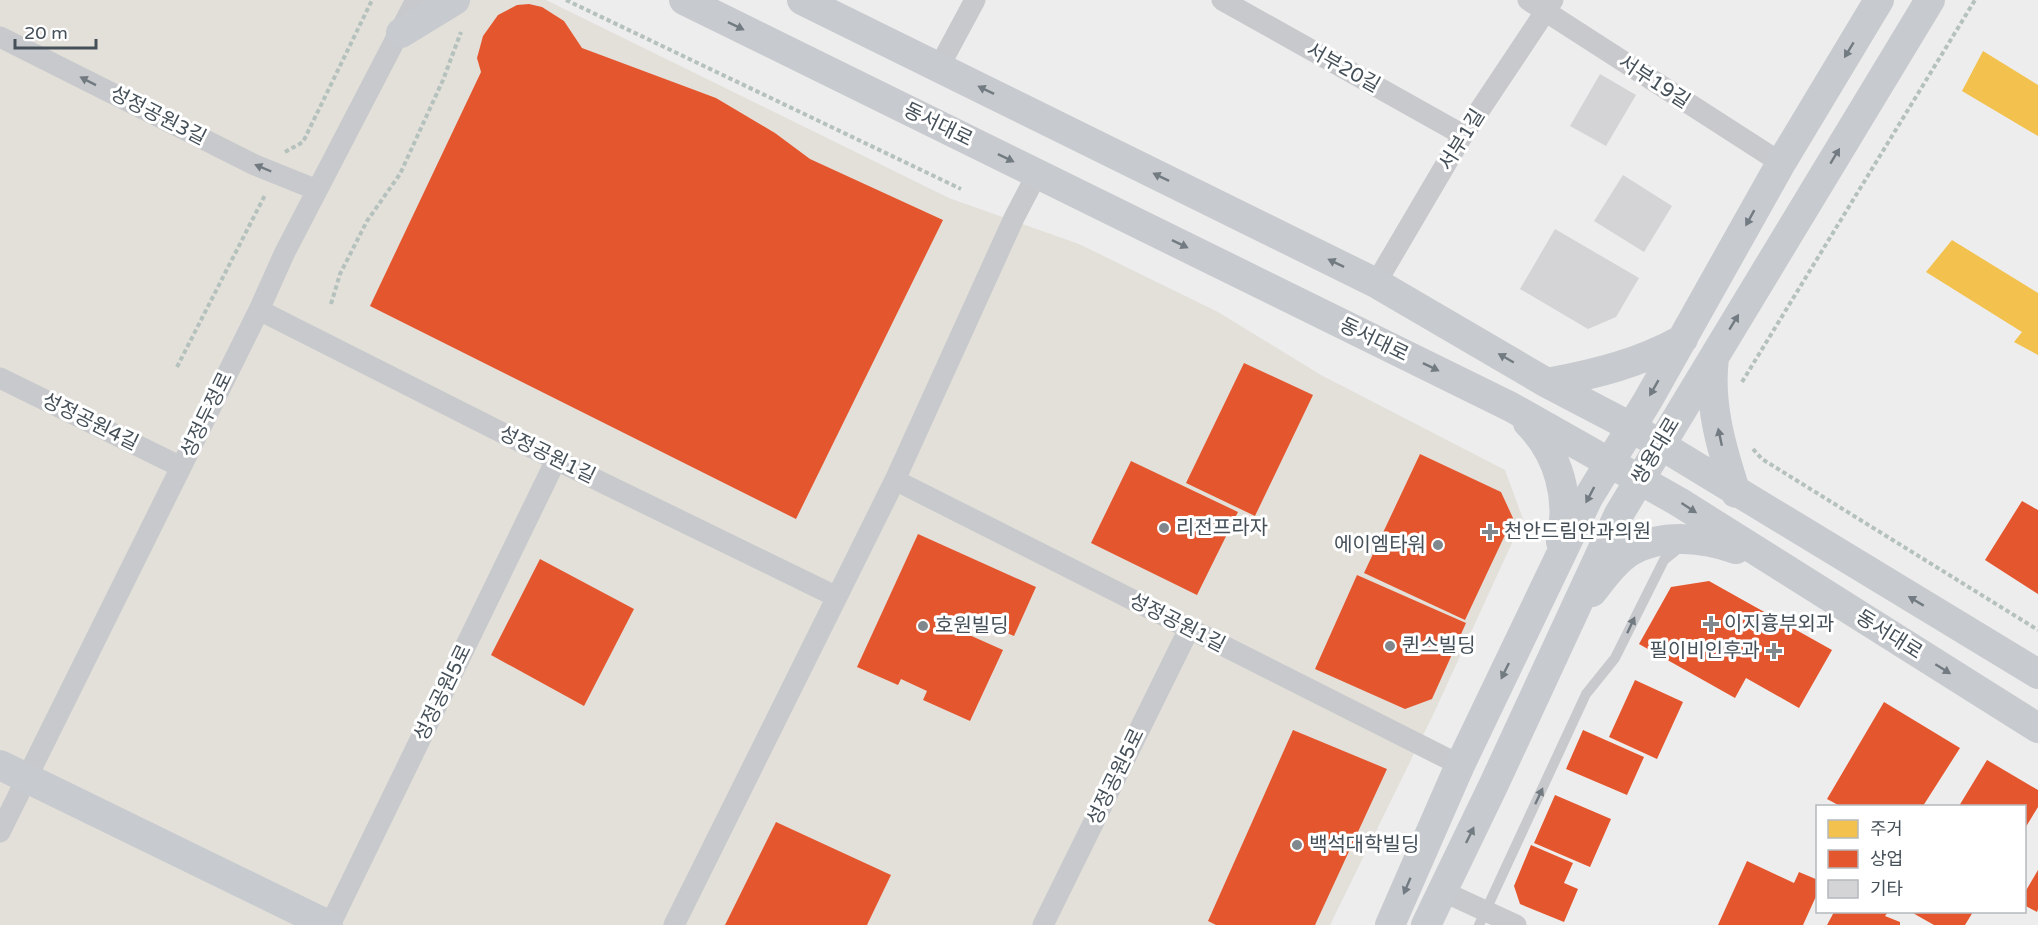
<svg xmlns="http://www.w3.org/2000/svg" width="2038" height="925" font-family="'Varela Round','Noto Sans KR',sans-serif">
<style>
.commercial{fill:#e3e0da}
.homes{fill:#f2c14e}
.shops{fill:#e4572e}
.building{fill:#d4d4d6}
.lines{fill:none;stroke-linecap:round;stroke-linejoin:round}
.path{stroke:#b5c1bd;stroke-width:4;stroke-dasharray:4.5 3;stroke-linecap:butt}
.lane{stroke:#c7c9cc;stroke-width:10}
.street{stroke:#c7c9cc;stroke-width:21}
.secondary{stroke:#c7cace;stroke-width:30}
.oneway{fill:#727b82}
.oneway2{fill:#727a81}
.poi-dot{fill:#80878d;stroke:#fff;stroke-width:2}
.labels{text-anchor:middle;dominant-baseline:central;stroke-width:6;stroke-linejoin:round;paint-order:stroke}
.street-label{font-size:20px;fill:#455059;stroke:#fff}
.poi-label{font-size:20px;fill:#455059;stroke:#fff;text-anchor:start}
</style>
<rect width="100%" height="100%" fill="#eeeded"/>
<!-- commercial -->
<path class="commercial" d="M0,0H546L949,198L1079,244L1218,312L1321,375L1505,470L1523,519L1433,715L1330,925H0Z"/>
<!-- homes -->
<path class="homes" d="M1983,51L2038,85V136L1962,91Z
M1952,240L2038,293V355L2014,342L2022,332L1926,272Z"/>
<!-- shops -->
<path class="shops" d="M529,4L542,7L564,21L582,48L716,98L775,133L810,159L943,220L796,519L370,306L481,72L477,58L483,36L498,15L517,5Z
M1244,363L1313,395L1255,516L1186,483Z
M1420,454L1501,492L1513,518L1465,620L1364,573Z
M1131,461L1238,512L1197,595L1091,543Z
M2022,501L2038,510V594L1985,560Z
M918,534L1036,587L1014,636L975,619L967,634L1003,650L970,721L923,700L927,691L901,679L898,685L857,667Z
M540,559L634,609L584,706L491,655Z
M1357,575L1466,623L1432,699L1405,709L1315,669Z
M1709,581L1832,650L1799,708L1746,678L1735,698L1639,644L1671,587Z
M1635,680L1683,702L1657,759L1609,737Z
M1884,702L1960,748L1923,806H1840L1827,799Z
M1293,730L1387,769L1315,925H1216L1208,921Z
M1583,730L1644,757L1627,795L1566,769Z
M1987,760L2038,790V807L2024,830V806H1959Z
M1555,795L1611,819L1590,867L1534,843Z
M776,822L891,875L867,925H725Z
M1531,845L1573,863L1564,883L1578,889L1564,922L1520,904L1514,886Z
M1747,861L1794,883L1799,872L1818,880V892L1803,925H1718Z
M2038,870V909L2037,912L2024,905V894Z
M1834,912H1888L1885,916L1900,922V925H1827Z
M1911,912H1973L1965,925H1934Z"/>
<!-- building -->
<path class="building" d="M1600,74L1636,95L1606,146L1570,126Z
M1623,175L1672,206L1644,252L1594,221Z
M1555,229L1639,278L1616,317L1588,329L1520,289Z"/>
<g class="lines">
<!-- path -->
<path class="path" d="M566,0L961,189
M285,152L303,142L372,0
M331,304L340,274L367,221L400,174L443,80L461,32
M177,367L265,195
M1742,382L1975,0
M1753,449L1762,459L2038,630"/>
<!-- lane -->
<path class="lane" d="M1479,925L1586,694L1615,658L1664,560L1680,547"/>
<!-- street -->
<path class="street" d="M1222,0L1463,135
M1528,0L1781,163
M0,37L255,165L317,190
M939,67L975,0
M1376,283L1463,135L1553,0
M259,310L556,460L837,597
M0,378L181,467
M895,480L1460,765
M0,832L259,310L285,252L416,0
M1442,891L1516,925
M330,925L556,460
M674,925L895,480L1014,218L1037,174
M1043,925L1189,629"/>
<!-- secondary -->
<path class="secondary" d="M684,0L1511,407L1679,502L2038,728
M802,0L1376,283L1547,383L1631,427L2038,674
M401,33L455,0
M1714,358C1708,404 1722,450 1736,493
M1547,383C1596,374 1640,363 1683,339
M1528,423C1559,454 1571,499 1561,542
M1592,592C1603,578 1616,560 1631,551C1663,533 1704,538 1736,549
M0,765L328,925
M1390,925L1460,765L1588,498L1648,400L1781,163L1879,0
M1426,925L1494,784L1619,514L1930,0"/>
</g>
<!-- one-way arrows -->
<defs><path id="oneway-solid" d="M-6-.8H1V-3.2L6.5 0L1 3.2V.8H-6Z" transform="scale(1.5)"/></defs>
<g class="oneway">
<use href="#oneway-solid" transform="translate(736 26) rotate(26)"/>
<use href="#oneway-solid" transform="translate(1849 50) rotate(121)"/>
<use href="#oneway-solid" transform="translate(986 90) rotate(-154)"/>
<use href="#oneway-solid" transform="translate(1835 156) rotate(-59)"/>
<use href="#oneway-solid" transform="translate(1006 158) rotate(26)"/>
<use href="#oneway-solid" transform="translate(1161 177) rotate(-154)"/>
<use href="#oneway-solid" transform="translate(1750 218) rotate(119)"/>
<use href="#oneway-solid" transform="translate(1180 244) rotate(26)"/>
<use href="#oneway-solid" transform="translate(1336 263) rotate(-154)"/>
<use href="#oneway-solid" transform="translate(1734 322) rotate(-59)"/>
<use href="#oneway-solid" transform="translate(1506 358) rotate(-150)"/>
<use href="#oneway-solid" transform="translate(1431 367) rotate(26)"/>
<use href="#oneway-solid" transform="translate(1654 388) rotate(120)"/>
<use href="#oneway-solid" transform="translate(1720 437) rotate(-102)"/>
<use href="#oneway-solid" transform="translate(1590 495) rotate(118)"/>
<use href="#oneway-solid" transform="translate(1689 508) rotate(33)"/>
<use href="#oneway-solid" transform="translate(1916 601) rotate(-149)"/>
<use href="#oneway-solid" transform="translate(1943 669) rotate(32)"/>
<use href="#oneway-solid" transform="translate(1505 671) rotate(116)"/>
<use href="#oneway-solid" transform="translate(1470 835) rotate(-64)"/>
<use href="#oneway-solid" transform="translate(1407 886) rotate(113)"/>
</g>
<g class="oneway2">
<use href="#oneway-solid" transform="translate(88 81) rotate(-153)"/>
<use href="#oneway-solid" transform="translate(263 168) rotate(-157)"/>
<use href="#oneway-solid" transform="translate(1631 625) rotate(-65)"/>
<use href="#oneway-solid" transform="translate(1539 796) rotate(-65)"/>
</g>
<!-- markers -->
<g class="poi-dot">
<circle cx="1164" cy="528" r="6"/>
<path d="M1487 523h6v6h6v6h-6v6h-6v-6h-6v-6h6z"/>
<circle cx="1438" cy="545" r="6"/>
<path d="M1708 615h6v6h6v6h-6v6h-6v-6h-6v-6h6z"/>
<circle cx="923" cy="626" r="6"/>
<circle cx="1390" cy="646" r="6"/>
<path d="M1771 642h6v6h6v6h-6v6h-6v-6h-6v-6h6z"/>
<circle cx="1297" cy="845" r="6"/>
</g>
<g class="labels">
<!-- street labels -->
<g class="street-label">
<text transform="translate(1343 68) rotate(29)">서부20길</text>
<text transform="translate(1654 82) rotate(33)">서부19길</text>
<text transform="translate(158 116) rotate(27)">성정공원3길</text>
<text transform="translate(938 125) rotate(26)">동서대로</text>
<text transform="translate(1462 140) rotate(-58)">서부1길</text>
<text transform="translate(1374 340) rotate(26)">동서대로</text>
<text transform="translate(207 415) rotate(-64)">성정두정로</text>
<text transform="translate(90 422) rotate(26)">성정공원4길</text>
<text transform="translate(1656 451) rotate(-59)">쌍용대로</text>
<text transform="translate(547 455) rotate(26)">성정공원1길</text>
<text transform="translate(1177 623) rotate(27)">성정공원1길</text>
<text transform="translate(1889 635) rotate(32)">동서대로</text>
<text transform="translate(443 693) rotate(-64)">성정공원5로</text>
<text transform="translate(1116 777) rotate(-64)">성정공원5로</text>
</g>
<!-- poi labels -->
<g class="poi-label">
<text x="1176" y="528">리전프라자</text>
<text x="1504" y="532">천안드림안과의원</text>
<text x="1426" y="545" text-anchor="end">에이엠타워</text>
<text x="1724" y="624">이지흉부외과</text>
<text x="935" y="626">호원빌딩</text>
<text x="1402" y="646">퀸스빌딩</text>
<text x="1760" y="651" text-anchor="end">필이비인후과</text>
<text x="1309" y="845">백석대학빌딩</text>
</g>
</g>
<!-- legend -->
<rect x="1816" y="805" width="210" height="108" fill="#ffffff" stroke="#b5b9bd" stroke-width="1.5"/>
<rect x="1828" y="820" width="30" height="18" fill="#f2c14e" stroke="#b5b9bd" stroke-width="1.5"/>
<text x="1870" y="835" font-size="18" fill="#455059">주거</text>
<rect x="1828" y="850" width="30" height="18" fill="#e4572e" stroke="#b5b9bd" stroke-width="1.5"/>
<text x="1870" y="865" font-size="18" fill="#455059">상업</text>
<rect x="1828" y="880" width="30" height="18" fill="#d4d4d6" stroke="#b5b9bd" stroke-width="1.5"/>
<text x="1870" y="895" font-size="18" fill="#455059">기타</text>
<!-- scale -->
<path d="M15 39v9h81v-9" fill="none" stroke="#455059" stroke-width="3"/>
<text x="24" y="39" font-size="18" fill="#455059" stroke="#ffffff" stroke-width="4.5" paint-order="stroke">20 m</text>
</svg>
